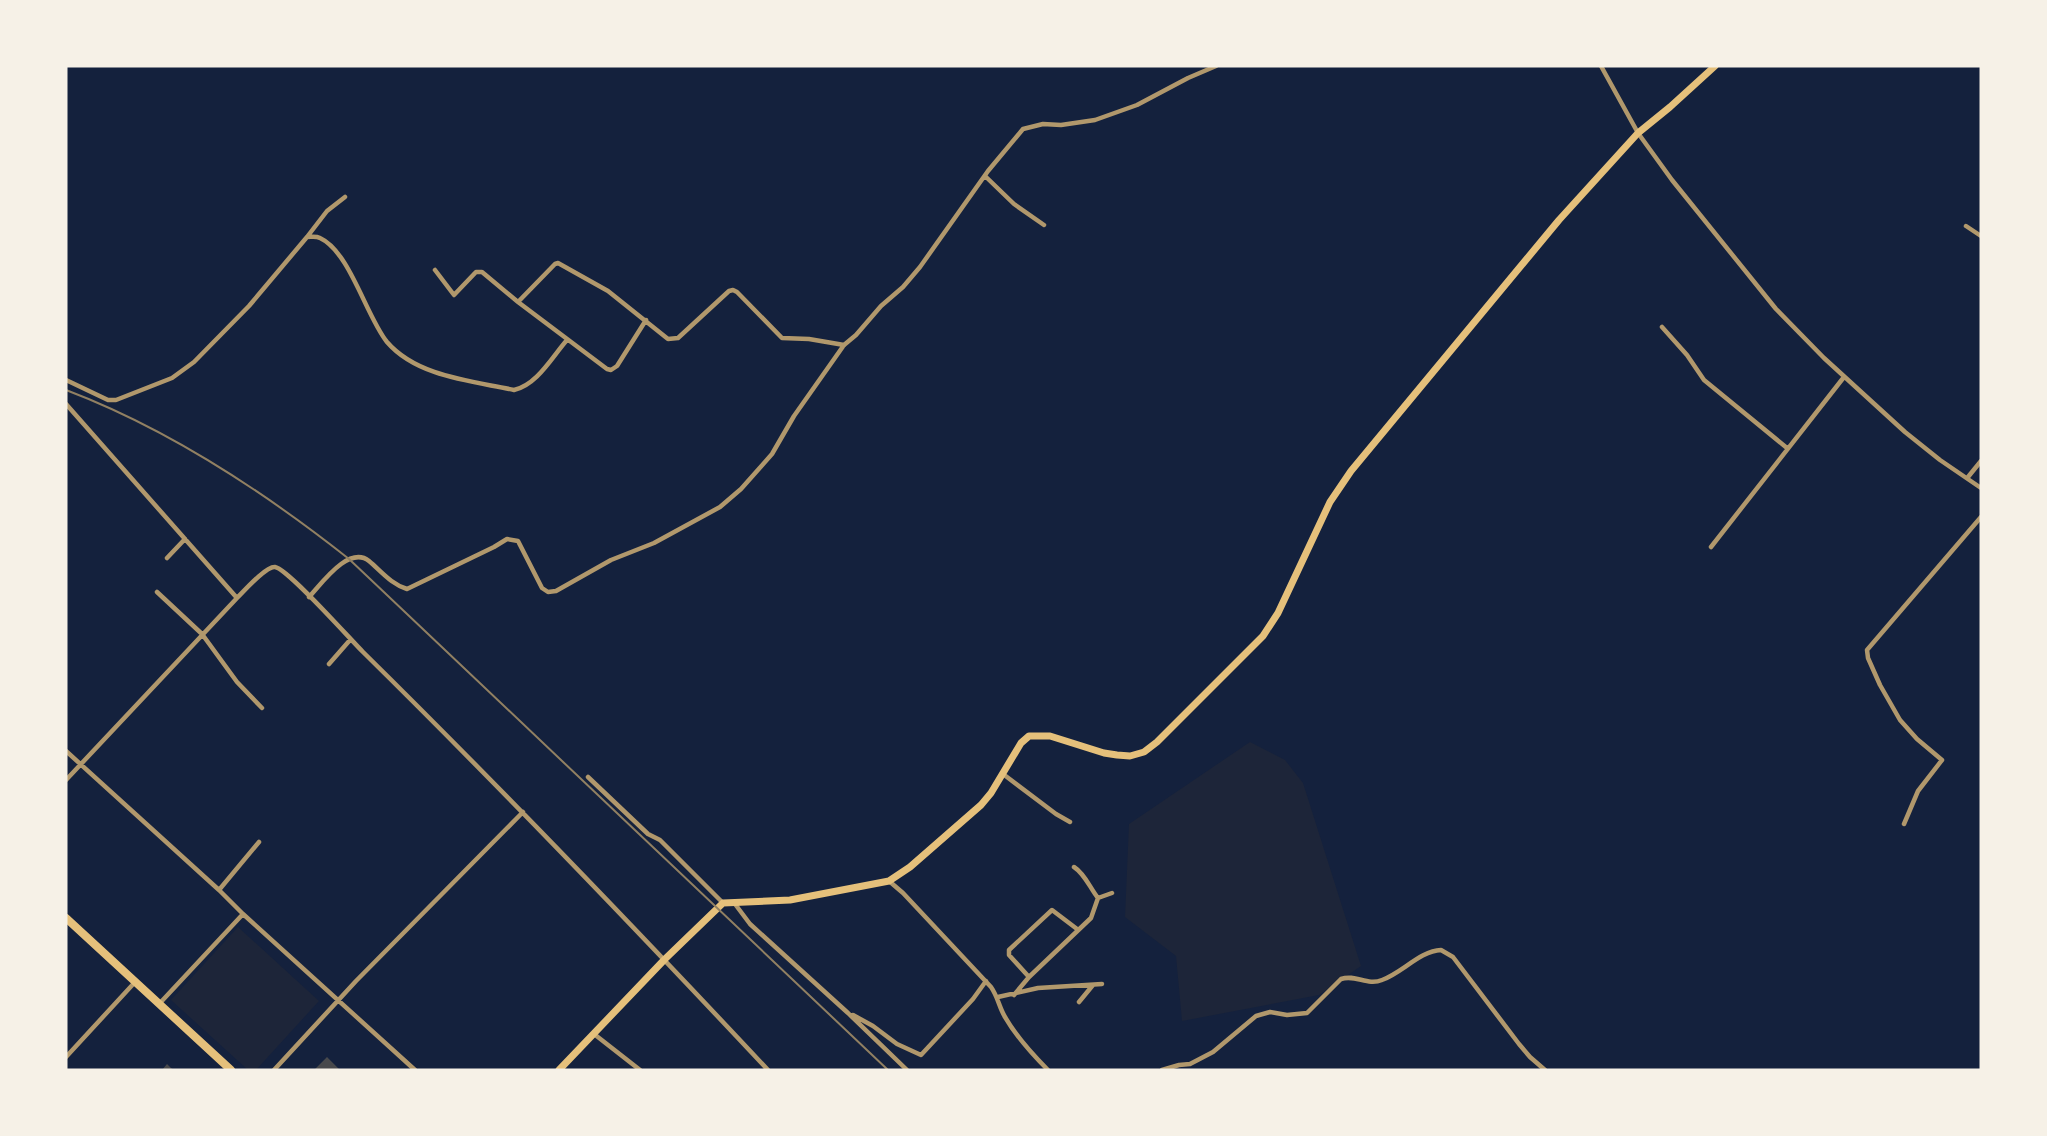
<svg xmlns="http://www.w3.org/2000/svg" width="2047" height="1136" font-family="'Crimson Pro',serif">
<style>
.green{fill:#1d2539}
.building{fill:#48494c}
.lines{fill:none;stroke-linecap:round;stroke-linejoin:round}
.minor{stroke:#b1986c;stroke-width:4.5}
.secondary{stroke:#e5c07b;stroke-width:7}
.primary{stroke:#e5c07b;stroke-width:8}
.rail{stroke:#918062;stroke-width:2}
</style>
<rect width="100%" height="100%" fill="#14213d"/>
<!-- green -->
<path class="green" d="M1250,742L1285,760L1303,783L1361,966L1319,995L1182,1021L1176,956L1125,917L1129,824Z
M238,927L319,1001L256,1070H248L171,1000Z"/>
<!-- building -->
<path class="building" d="M327,1057L340,1070H314Z
M167,1064L171,1068L174,1070H162Z"/>
<g class="lines">
<!-- minor -->
<path class="minor" d="M1601,66L1638,133L1672,180L1776,309L1824,358L1905,432L1940,460L1981,488
M985,176L1014,204L1044,225
M1966,226L1981,236
M307,237C312,237 316,236 320,238C350,252 366,316 387,342C417,377 473,381 514,390C537,385 552,357 567,340
M435,270L454,295L476,272H482L518,302L607,369L611,370L617,366L646,320
M518,302L555,264L558,263L608,291L668,339L678,338L729,291L733,290L737,292L782,338L809,339L844,345
M1662,327L1687,355L1704,380L1787,448
M66,380L108,400H116L172,378L194,362L249,306L307,237L327,211L345,197
M66,404L237,598
M1968,477L1981,461
M1711,547L1844,377
M167,558L185,539
M157,592L202,634L237,682L262,708
M309,597C322,583 349,545 369,561C382,572 391,584 407,589L494,547L507,539L518,541L542,588L548,592L556,591L611,560L654,543L720,507L741,489L772,454L794,416L844,345L856,335L881,306L903,287L920,267L988,171L1023,129L1043,124L1061,125L1095,120L1137,105L1188,78L1216,66
M329,664L350,640
M66,751L219,890L243,914L415,1070
M1003,774L1056,814L1070,822
M588,777L648,834L660,840L723,903
M66,780L237,598C244,591 266,566 275,567C288,569 349,638 363,652C501,788 635,928 768,1070
M1904,824L1918,791L1942,760L1917,739L1900,720L1880,685L1868,658L1867,650L1981,517
M1074,867C1085,874 1090,888 1098,898
M889,881L903,893L991,987C998,997 999,1007 1005,1017C1016,1036 1032,1054 1048,1070
M219,890L259,842
M735,904L750,924L848,1013L907,1070
M1029,977L1009,955V950L1052,910L1077,929
M1014,995L1029,977L1091,918L1098,898L1112,893
M998,997L1038,988L1102,984
M1079,1002L1093,985
M160,1003L243,914
M853,1015L873,1026L897,1044L921,1055L973,999L986,981
M594,1034L640,1070
M66,1057L136,981
M274,1070L356,981L523,812
M1162,1070L1179,1065L1190,1064L1213,1052L1256,1016L1270,1012L1287,1015L1307,1013L1341,979C1356,974 1367,986 1382,980C1402,973 1420,951 1441,950L1453,957L1519,1044L1530,1057L1545,1070"/>
<!-- secondary -->
<path class="secondary" d="M559,1070L665,959L723,903L790,900L889,881L910,867L981,805L991,793L1021,743L1029,736H1050L1104,753L1117,755L1130,756L1144,752L1157,742L1263,636L1278,613L1330,502L1351,471L1559,220L1638,133L1670,107L1715,66"/>
<!-- primary -->
<path class="primary" d="M66,918L231,1070"/>
<!-- rail -->
<path class="rail" d="M66,390C169,429 263,491 349,559L888,1070"/>
</g>
<!-- border -->
<rect width="2047" height="1136" fill="none" stroke="#f6f1e7" stroke-width="135"/>
</svg>
